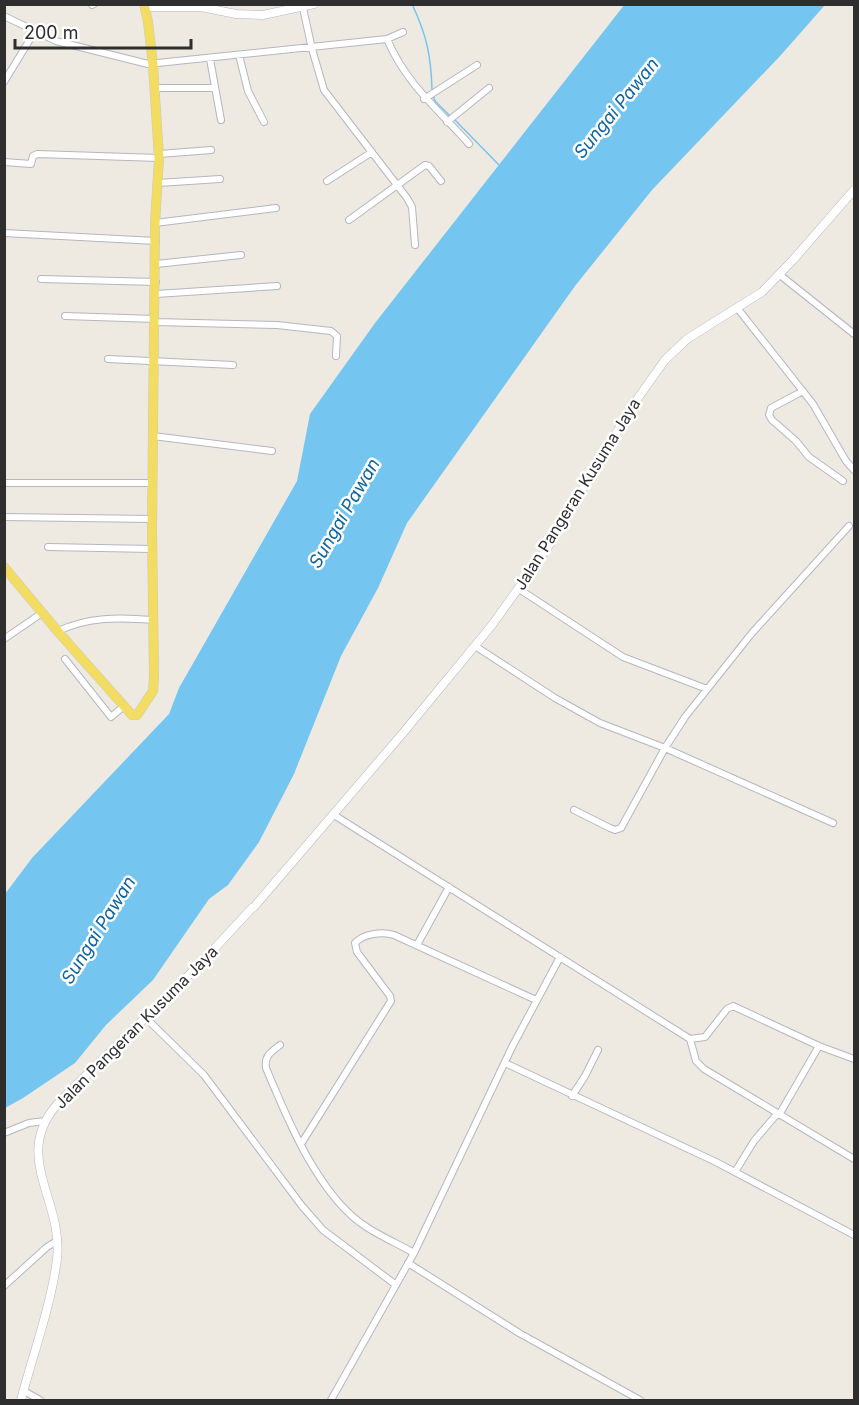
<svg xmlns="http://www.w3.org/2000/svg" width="859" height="1405" font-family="Inter,sans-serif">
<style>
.water{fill:#74c6f1}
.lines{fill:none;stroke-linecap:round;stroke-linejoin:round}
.stream{stroke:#74c6f1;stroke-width:1.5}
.minor-casing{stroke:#b4b6c1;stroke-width:8}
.tertiary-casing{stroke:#b4b6c1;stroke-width:9}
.primary-casing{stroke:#c9c9c9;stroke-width:10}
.minor{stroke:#fff;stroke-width:6}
.tertiary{stroke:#fff;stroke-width:8}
.primary{stroke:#f3dc62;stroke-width:9}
.labels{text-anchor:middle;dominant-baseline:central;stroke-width:5;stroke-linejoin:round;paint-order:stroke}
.street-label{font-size:16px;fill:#2e2e2e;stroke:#fff}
.water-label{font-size:18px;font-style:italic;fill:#0c64a3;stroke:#fff}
</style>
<rect width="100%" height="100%" fill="#efeae1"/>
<!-- water -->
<path class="water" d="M625,4L825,5L781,55L652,190L575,286L407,523L378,588L341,656L294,774L259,842L228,885L209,899L153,980L106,1025L75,1063L23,1098L5,1108V894L32,858L169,714L179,688L297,481L310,414L375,323Z"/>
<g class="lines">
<!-- stream -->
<path class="stream" d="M412,4C427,36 431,56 432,90
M433,95L435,101L450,116
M454,119L499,165"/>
<!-- minor casing -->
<g class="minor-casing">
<path id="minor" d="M92,5L94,4
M303,8L312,49L324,90L407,198L412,207L415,245
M4,16L56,41L148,64L387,39L403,32
M387,39C406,84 438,109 469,144
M239,55L248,91L264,122
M210,59L221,120
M4,82L35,31
M155,88H214
M424,99L477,65
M447,122L489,88
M159,154L211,150
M4,162L31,164L33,156L37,154L159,158
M327,181L372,152
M158,183L220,179
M349,220L425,165L429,166L441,181
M155,223L276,208
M4,233L156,241
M156,264L241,255
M780,275L854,334
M41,279L156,282
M156,294L277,286
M738,309L813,404L846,461L854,470
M65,316L155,319
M155,322L277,325L331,331L337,336L336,356
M108,359L233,365
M803,391L771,408L769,415L772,420L796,441L809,457L843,481
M153,436L272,451
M4,483H153
M4,517L152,519
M48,547L152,549
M519,589L623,657L707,689
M58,631C88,617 119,617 152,620
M4,639L42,613
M475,646L555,698L600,723L665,748L833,823
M65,659L111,717L124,706
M574,810L610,828L615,830L621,828L665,748L685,717L752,633L849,526
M334,815L690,1039L705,1037L727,1009L733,1006L819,1046L854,1059
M417,945L449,887
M146,1018L204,1075L302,1206L323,1230L396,1285
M690,1039L696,1061L704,1069L854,1159
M280,1045C271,1052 264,1056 266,1068C286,1116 312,1179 351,1215C368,1231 393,1241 414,1253
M505,1063L716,1162L854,1235
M572,1096L585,1076L598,1050
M779,1115L819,1046
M4,1133L29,1123L45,1121
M301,1144L391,1001L390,996L357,952L355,943C363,934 382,931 394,935L536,1000
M735,1172L754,1141L777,1114
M408,1263L519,1333L640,1400
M4,1286L47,1247L57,1241
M24,1391L40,1400
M331,1400L414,1253L512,1047L560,957"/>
</g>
<!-- tertiary casing -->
<g class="tertiary-casing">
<path id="tertiary" d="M146,7H201L236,14L263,15L314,4
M254,907L403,733L492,625L548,547L633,405L665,360L687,339L762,292L793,260L854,190
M21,1400C33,1354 51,1306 57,1259C64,1198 8,1154 62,1099L200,964L252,908"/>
</g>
<!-- primary casing -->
<g class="primary-casing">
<path id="primary" d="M4,567L60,634L132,715H137L153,691L154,676L152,531L155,223L159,158L153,65L148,22L144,4"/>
</g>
<!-- minor -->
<use href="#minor" class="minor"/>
<!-- tertiary -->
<use href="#tertiary" class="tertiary"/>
<!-- primary -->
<use href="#primary" class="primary"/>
</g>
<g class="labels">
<!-- street labels -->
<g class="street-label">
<text transform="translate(577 494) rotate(-58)">Jalan Pangeran Kusuma Jaya</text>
<text transform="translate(136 1027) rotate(-45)">Jalan Pangeran Kusuma Jaya</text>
</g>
<!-- water labels -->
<g class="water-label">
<text transform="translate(616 108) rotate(-51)">Sungai Pawan</text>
<text transform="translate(344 513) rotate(-60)">Sungai Pawan</text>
<text transform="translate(98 930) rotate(-58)">Sungai Pawan</text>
</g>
</g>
<!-- border -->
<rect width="859" height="1405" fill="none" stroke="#2e2e2e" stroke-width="12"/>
<!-- scale -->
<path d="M15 39v9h176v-9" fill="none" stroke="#2e2e2e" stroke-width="3"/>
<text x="24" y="39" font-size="18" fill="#2e2e2e" stroke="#ffffff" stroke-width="4.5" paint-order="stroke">200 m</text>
</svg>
